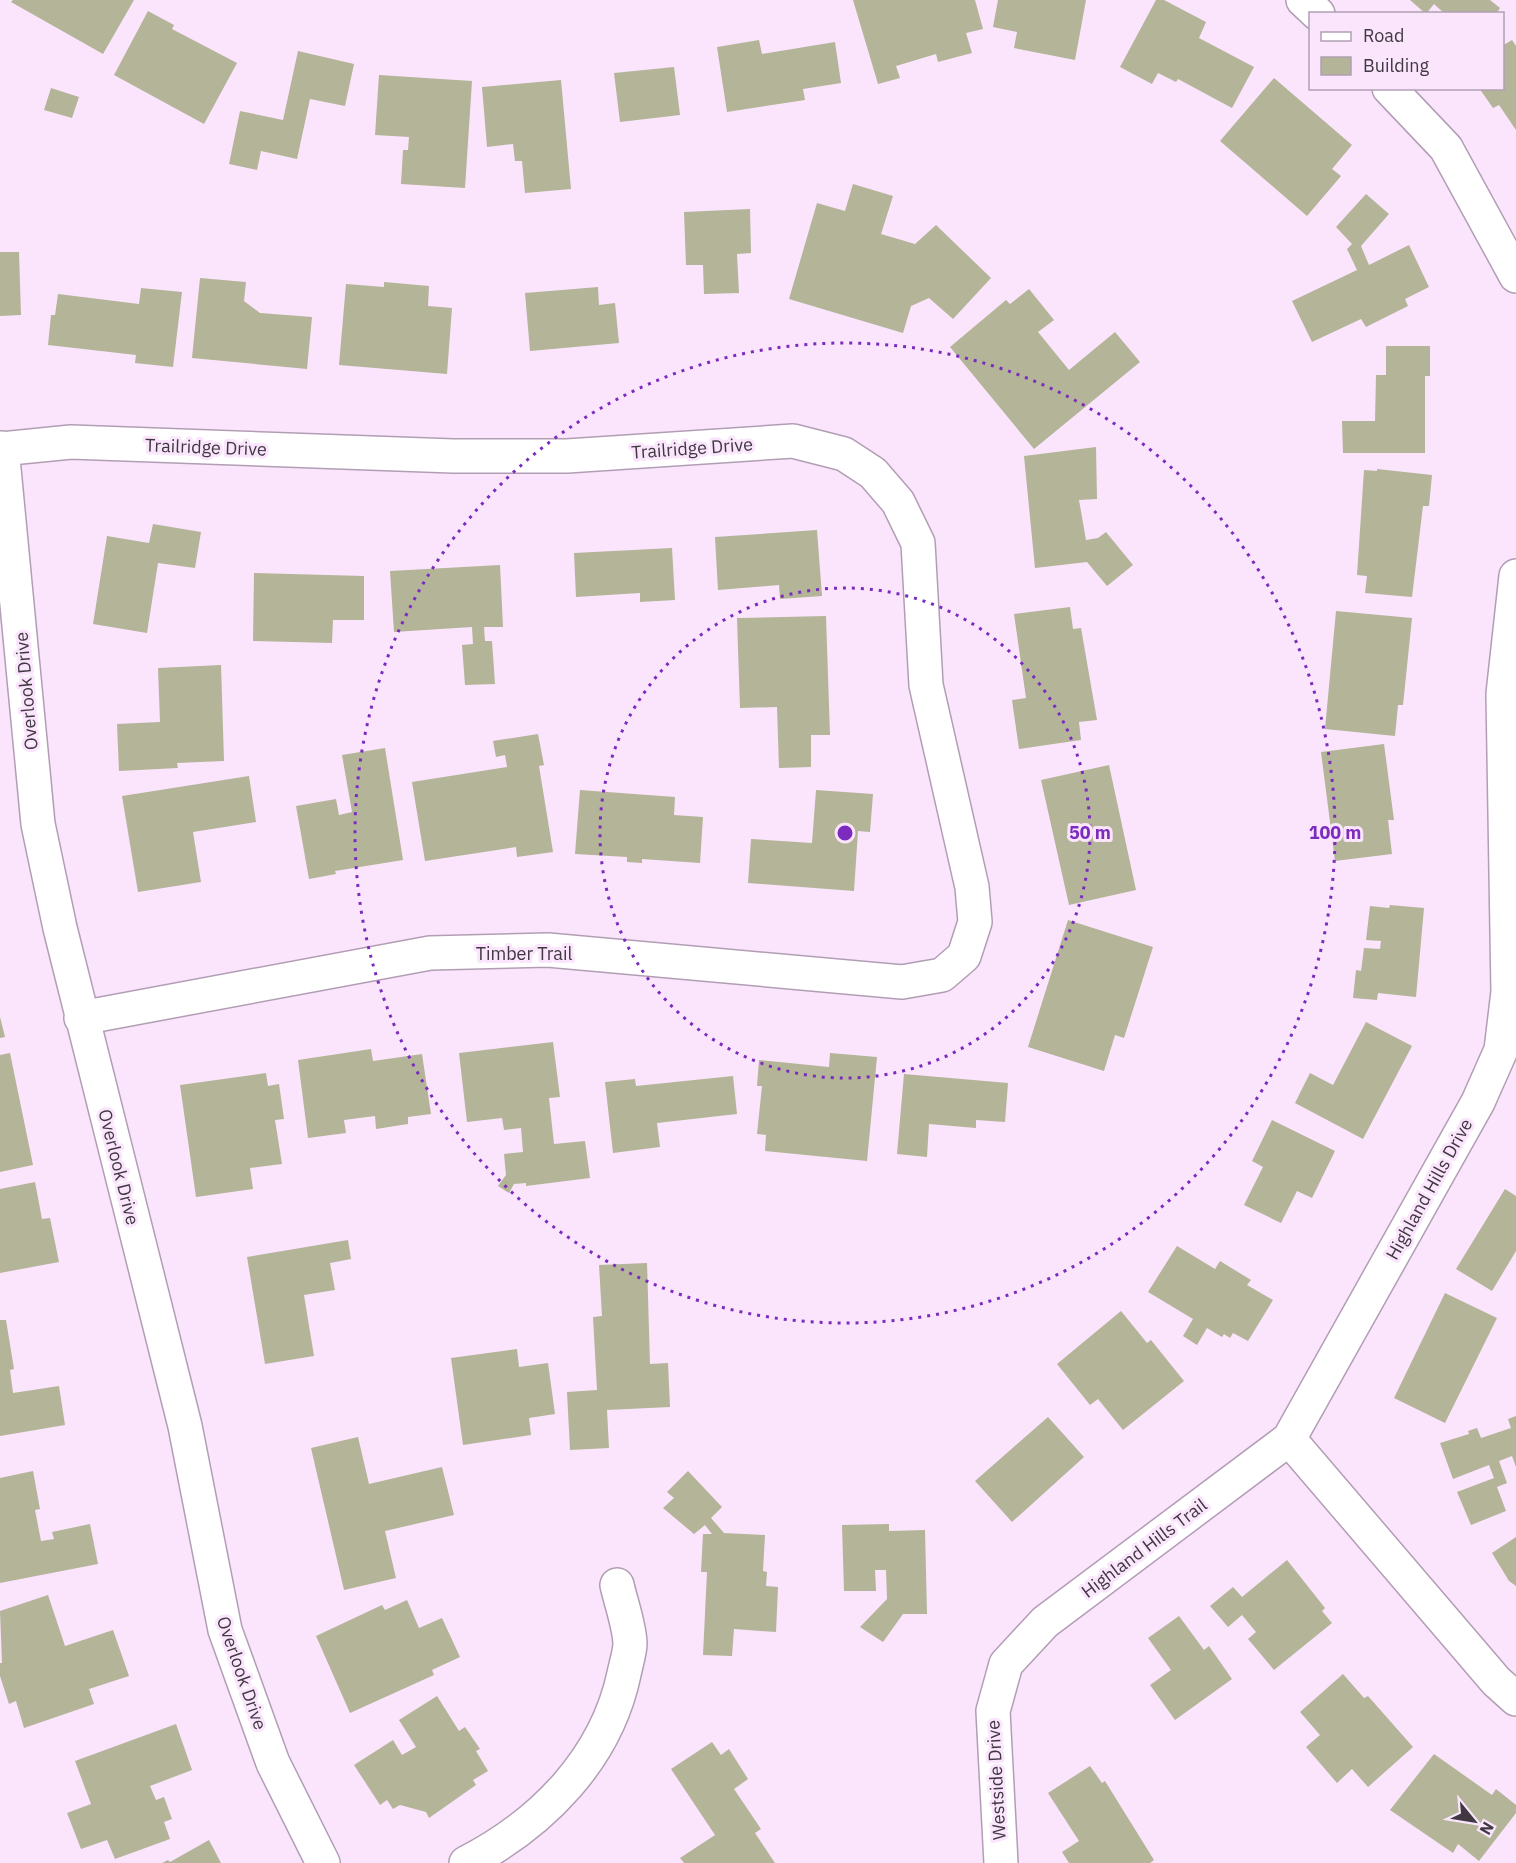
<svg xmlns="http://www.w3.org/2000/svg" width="1516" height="1863" font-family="'IBM Plex Sans',sans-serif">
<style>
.building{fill:#b4b498}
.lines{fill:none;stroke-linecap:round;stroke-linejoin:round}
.minor-casing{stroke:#b29eb4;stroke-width:36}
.minor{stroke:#fff;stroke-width:33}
.ring{fill:none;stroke:#7b2cbf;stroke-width:3;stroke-dasharray:3 6}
.labels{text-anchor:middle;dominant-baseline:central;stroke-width:6;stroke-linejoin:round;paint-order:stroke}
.street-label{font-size:18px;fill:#403841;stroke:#fae5fd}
.centre{fill:#7b2cbf;stroke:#fae5fd;stroke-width:3}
.ring-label{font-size:18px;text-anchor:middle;font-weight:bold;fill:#7b2cbf;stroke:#fae5fd;stroke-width:6;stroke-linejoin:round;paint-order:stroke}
</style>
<rect width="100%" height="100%" fill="#fae5fd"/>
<!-- building -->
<path class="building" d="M13,0H134L103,54L11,2Z
M853,0H975L983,29L966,33L972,53L938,62L936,54L896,66L900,78L878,84Z
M998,0H1086L1075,60L1014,48L1017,32L993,27Z
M1156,0H1164L1206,22L1199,38L1254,67L1232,108L1178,79L1176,82L1158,73L1152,84L1120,67Z
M1410,0H1490L1500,8L1496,14H1445L1434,4L1426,14Z
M148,11L174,25L172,29L237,63L204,124L114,75Z
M759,40L762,54L835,42L841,83L803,89L805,100L727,112L717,47Z
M1512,40L1516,46V130L1499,105L1493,108L1479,88H1502V46Z
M298,51L354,64L345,106L310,99L297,159L261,151L257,170L229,164L240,111L283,120Z
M674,67L680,115L620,122L614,73Z
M379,75L472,81L465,188L401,184L403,150H408L409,137L375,135Z
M1274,78L1352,145L1332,169L1341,176L1307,216L1220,141Z
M561,80L571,189L525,193L522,161H515L513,144L487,147L482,87Z
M51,88L79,97L72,118L44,110Z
M853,184L893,196L881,234L915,244L936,225L991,278L953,319L929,298L911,306L903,333L789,299L817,203L845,211Z
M1366,194L1389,214L1361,246L1369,265L1409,245L1429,287L1405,299L1408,306L1366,327L1361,319L1312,342L1292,301L1357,270L1347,249L1352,244L1336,227Z
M750,209L751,253L737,254L739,293L704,294L703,265H686L684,212Z
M0,252H19L21,315L0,316Z
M200,278L246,282L244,301L260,313L312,317L307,369L192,358Z
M384,282L429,286L428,306L452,308L447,374L339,365L346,284L384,287Z
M598,287L599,305L615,303L619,343L530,351L525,293Z
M141,288L182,292L173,367L135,363L136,355L48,345L51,315H55L58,294L139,304Z
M1029,289L1054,320L1038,332L1069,370L1115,332L1140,362L1034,449L950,347L1006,300L1010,304Z
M1386,346H1430V376H1425V453H1343L1342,421H1375L1376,375H1386Z
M1096,447L1097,499L1079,500L1086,540L1098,538L1106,532L1133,565L1107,586L1087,562L1035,568L1024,456Z
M1377,469L1432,475L1429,506H1423L1412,597L1365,593L1367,576L1357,575L1364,470L1377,471Z
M153,524L201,532L195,568L158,563L147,633L93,624L107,536L149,543Z
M817,530L822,596L780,599L779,585L718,590L715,537Z
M672,548L675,600L640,602V593L576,597L574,553Z
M500,565L503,627H484L485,641H492L495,684L465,685L462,645L473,644L472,627L394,632L390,571Z
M254,573L364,576V620H333L332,643L253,641Z
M1070,607L1073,629L1081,628L1097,720L1079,722L1081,740L1019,749L1012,700L1026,698L1014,614Z
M1336,611L1412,618L1403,705H1398L1395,736L1325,729Z
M826,616L830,735H811V767L779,768L777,707L740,708L737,618Z
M221,665L224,761L177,763L178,768L119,771L117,724L160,722L158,668Z
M538,734L544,765L539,766L553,852L517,857L516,847L425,861L412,782L507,767L505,755L496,757L493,741Z
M1384,744L1394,820H1388L1392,854L1335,861L1321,752Z
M385,748L403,860L335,871L336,874L309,879L296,806L336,799L339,815L352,812L342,755Z
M1109,765L1136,890L1069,905L1041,780Z
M249,776L256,822L193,832L201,882L138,892L122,796Z
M580,790L675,797L674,815L703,817L700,863L642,859V863L627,862V857L575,854Z
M816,790L873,794L870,832L858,831L854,891L748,883L751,839L812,843Z
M1390,905L1424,908L1416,997L1378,993L1377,1000L1353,998L1356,970L1361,971L1364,948L1380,949L1381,941L1366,940L1370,906L1389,908Z
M1068,920L1153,947L1124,1038L1115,1035L1104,1071L1028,1047Z
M0,1017L5,1037L0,1038Z
M1366,1022L1412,1046L1363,1139L1295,1103L1310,1073L1333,1085Z
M553,1042L560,1097L549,1098L554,1144L585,1141L590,1178L526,1186V1183L514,1184L509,1193L498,1186L506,1175L504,1154L523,1152L521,1128L504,1130L502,1118L467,1122L459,1053Z
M371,1049L373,1061L422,1054L431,1114L408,1117V1124L376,1129L375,1116L344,1120L346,1133L308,1138L298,1060Z
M10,1053L33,1165L0,1172V1055Z
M830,1053L877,1057L867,1161L765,1151L766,1135L757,1134L762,1086H757L759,1060L829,1067Z
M266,1073L268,1086L279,1084L284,1119L275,1120L282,1164L250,1168L253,1189L196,1197L180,1085Z
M904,1074L1008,1083L1005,1122L976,1120V1128L929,1124L927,1157L897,1154Z
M733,1076L737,1114L657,1123L660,1147L613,1153L605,1082L635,1079L636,1086Z
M1272,1120L1335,1151L1312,1198L1297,1191L1281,1223L1244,1205L1263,1167L1252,1161Z
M35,1182L42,1219L50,1218L59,1262L0,1273V1189Z
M1505,1189L1516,1196V1251L1492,1291L1456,1269Z
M348,1240L351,1259L330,1263L335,1290L304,1295L314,1356L265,1364L247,1257Z
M1177,1246L1215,1269L1220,1261L1251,1280L1247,1285L1273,1300L1248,1341L1233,1333L1230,1338L1224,1334L1222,1337L1207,1328L1197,1345L1183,1336L1193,1319L1148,1292Z
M647,1263L650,1364L668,1363L670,1407L607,1410L609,1448L570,1450L567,1392L597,1390L593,1317L602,1316L599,1265Z
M1445,1293L1497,1318L1445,1423L1394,1398Z
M1121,1311L1147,1343L1151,1340L1184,1381L1123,1430L1098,1399L1090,1405L1057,1364Z
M0,1320H6L14,1369L10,1370L13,1393L59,1386L65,1425L0,1436Z
M517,1349L519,1367L548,1363L555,1414L529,1418L531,1435L463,1445L451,1358Z
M1516,1416V1467L1512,1456L1499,1461L1507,1483L1497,1487L1506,1511L1471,1525L1457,1492L1494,1478L1489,1465L1453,1479L1440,1443L1469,1434L1468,1431L1477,1428L1481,1438L1511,1428L1508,1419Z
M1048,1417L1084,1457L1012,1522L975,1481Z
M358,1437L369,1484L442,1467L454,1515L385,1531L396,1578L344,1590L311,1448Z
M33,1471L40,1509L35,1510L41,1541L54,1539L52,1532L90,1524L98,1564L0,1583V1478Z
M688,1471L722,1507L711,1518L724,1533L765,1535L763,1571L767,1572L766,1586L778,1587L776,1632L734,1629L732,1656L703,1655L707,1572H701L703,1534H712L705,1525L694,1534L663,1508L674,1498L667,1492Z
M889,1524V1531L925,1530L927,1614H903L883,1642L860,1627L887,1599L886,1570H875L876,1591H844L842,1525Z
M1516,1537V1586L1509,1581L1492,1553Z
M1287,1560L1325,1608L1322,1611L1332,1623L1274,1670L1248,1639L1256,1632L1242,1615L1228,1627L1210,1606L1233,1587L1242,1597Z
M48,1595L65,1646L113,1630L129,1676L89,1689L94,1704L24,1728L16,1701L9,1704L0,1676V1663H2L0,1611Z
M407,1600L419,1628L442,1618L460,1657L432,1670L434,1675L350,1713L316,1636L382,1605L385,1610Z
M1179,1616L1204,1650L1209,1646L1232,1679L1175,1720L1150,1685L1171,1670L1148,1638Z
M1343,1674L1364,1698L1368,1696L1413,1747L1368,1787L1352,1769L1337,1783L1306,1747L1320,1735L1300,1712Z
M437,1696L459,1731L465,1727L480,1749L476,1751L488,1771L473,1780L476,1785L429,1818L426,1812L400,1805L393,1809L387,1800L380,1805L354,1765L393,1740L402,1755L416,1747L399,1720Z
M176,1724L192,1770L150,1786L156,1800L164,1797L172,1819L164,1822L170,1839L115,1859L107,1840L81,1849L67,1813L91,1804L75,1761Z
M712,1742L721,1755L729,1749L748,1779L734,1789L761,1829L755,1833L775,1863H684L680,1858L715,1835L671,1769Z
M1434,1754L1492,1795L1496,1789L1516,1805V1813L1479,1861L1458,1844L1453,1853L1390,1810Z
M1090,1766L1102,1783L1105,1781L1154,1860L1150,1863H1069L1062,1852L1079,1841L1048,1793Z
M209,1840L221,1863H162L168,1860L170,1862Z"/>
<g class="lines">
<!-- minor casing -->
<g class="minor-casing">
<path id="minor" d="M1303,0L1318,14
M1389,88L1446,148L1516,276
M2,448L38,824L60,928L185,1426L225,1630L273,1763L323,1863
M0,449L71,442L453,456H567L793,441L844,454L873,473L898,502L918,543L926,685L972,887L975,922L964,956L942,975L902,982L548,950L430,953L81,1018
M1289,1439L1496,1681L1516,1699
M466,1863C542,1824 606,1759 624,1674C626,1664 630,1652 630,1643C629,1624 621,1603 617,1585
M1001,1863L993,1711L1006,1664L1045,1622L1289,1439L1478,1102L1501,1050L1508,992L1503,694L1516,576"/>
</g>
<!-- minor -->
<use href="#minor" class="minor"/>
</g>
<!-- distance rings -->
<g class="ring">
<circle cx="845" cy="833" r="245"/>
<circle cx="845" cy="833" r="490"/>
</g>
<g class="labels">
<!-- street labels -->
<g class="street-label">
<text transform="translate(206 447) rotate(2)">Trailridge Drive</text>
<text transform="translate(692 448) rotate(-4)">Trailridge Drive</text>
<text transform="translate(26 691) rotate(-95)">Overlook Drive</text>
<text x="524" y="953">Timber Trail</text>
<text transform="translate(119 1167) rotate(76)">Overlook Drive</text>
<text transform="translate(1429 1189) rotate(-61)">Highland Hills Drive</text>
<text transform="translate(1144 1548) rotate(-37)">Highland Hills Trail</text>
<text transform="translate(242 1673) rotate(71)">Overlook Drive</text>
<text transform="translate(996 1780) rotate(-93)">Westside Drive</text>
</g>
</g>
<circle cx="845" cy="833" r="9" class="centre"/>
<g class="ring-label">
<text x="1090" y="839">50 m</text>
<text x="1335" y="839">100 m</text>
</g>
<!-- legend -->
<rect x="1309" y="12" width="195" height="78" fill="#fae5fd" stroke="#b0a0b2" stroke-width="1.5"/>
<rect x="1321" y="32" width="30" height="9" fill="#ffffff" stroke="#b0a0b2" stroke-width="1.5"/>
<text x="1363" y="42" font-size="18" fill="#403841">Road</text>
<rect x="1321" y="57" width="30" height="18" fill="#b4b498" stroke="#b0a0b2" stroke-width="1.5"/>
<text x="1363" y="72" font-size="18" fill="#403841">Building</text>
<!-- north arrow -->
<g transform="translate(1474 1821) rotate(120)" stroke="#fae5fd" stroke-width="4.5" paint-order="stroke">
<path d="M0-4.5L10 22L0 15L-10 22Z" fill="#403841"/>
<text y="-9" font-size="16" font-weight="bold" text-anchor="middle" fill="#403841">N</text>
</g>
</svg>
